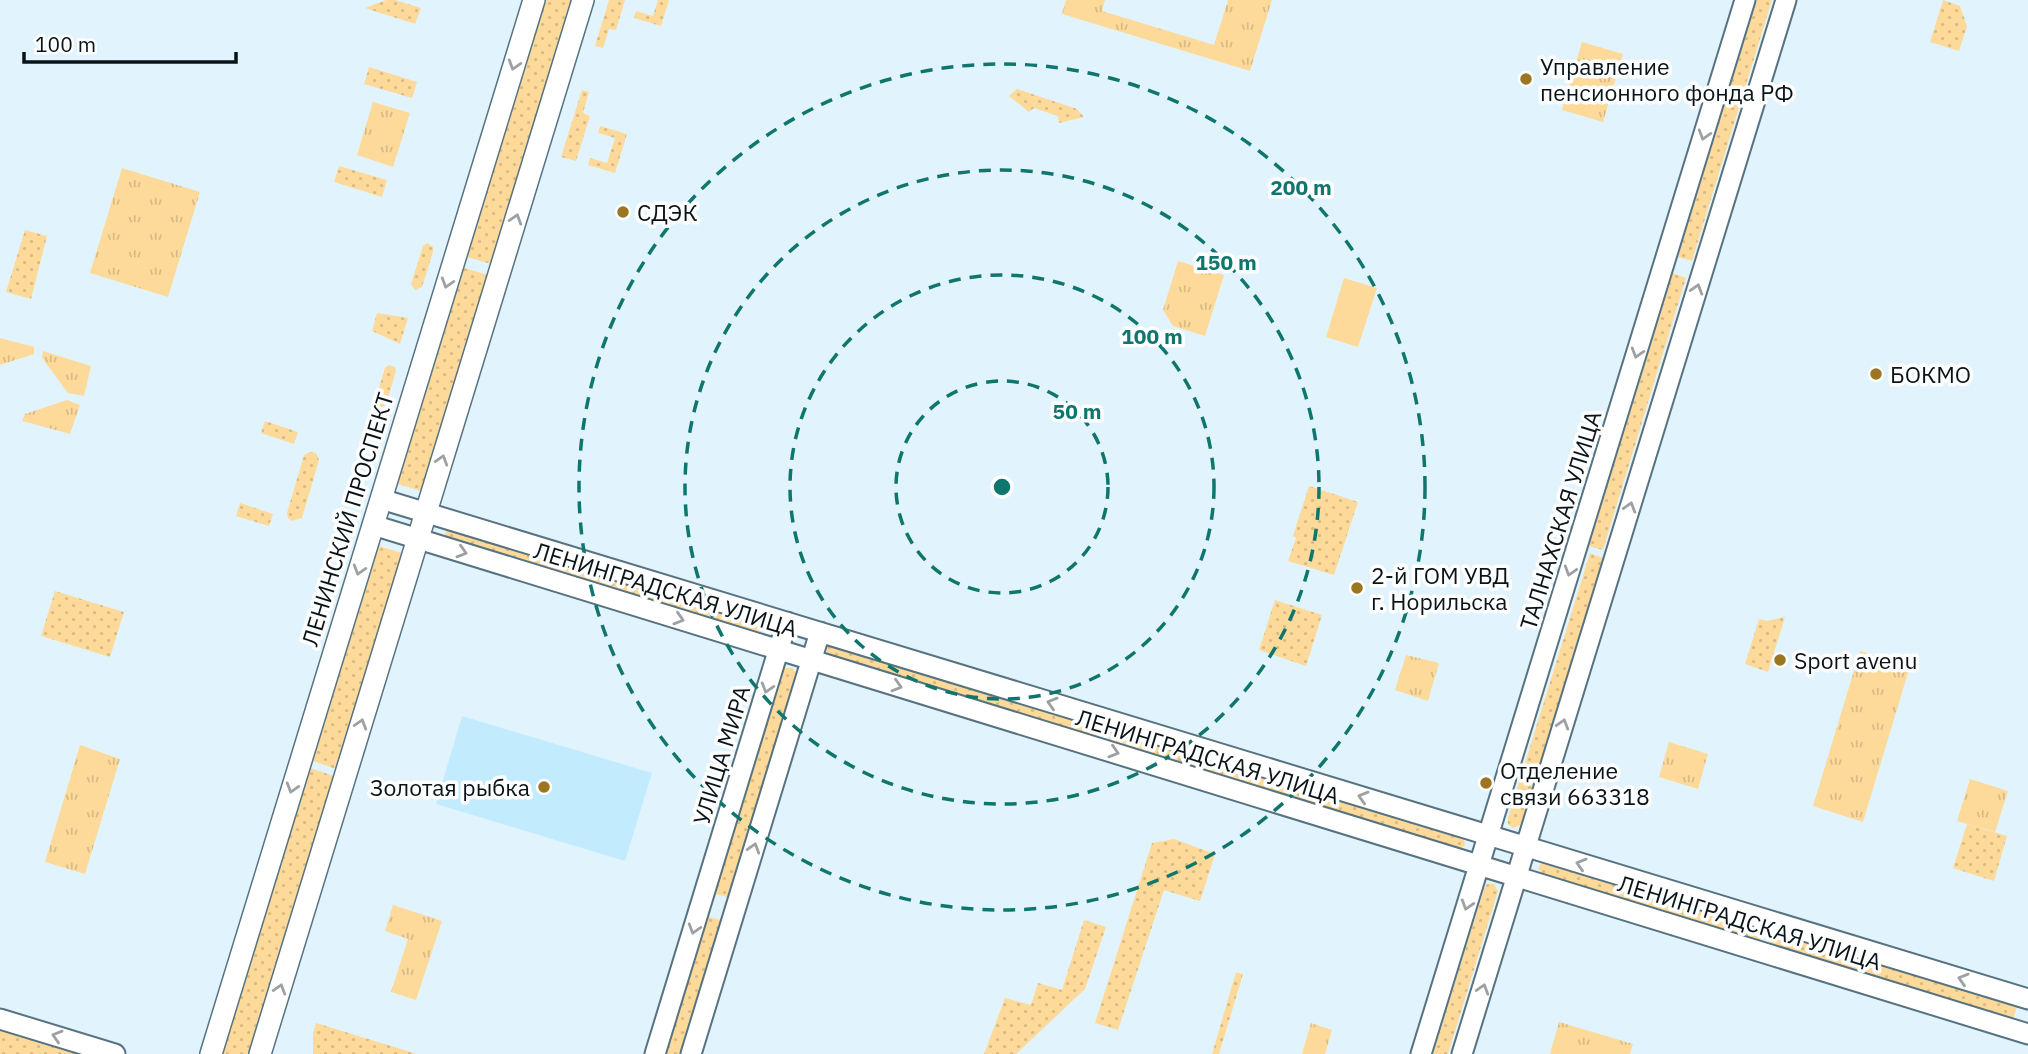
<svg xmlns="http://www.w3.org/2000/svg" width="2028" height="1054" font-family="'IBM Plex Sans',sans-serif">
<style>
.built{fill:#c3ebfe}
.grass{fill:url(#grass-dots)}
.park{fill:url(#park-tufts)}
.pitch{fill:#fdda9a}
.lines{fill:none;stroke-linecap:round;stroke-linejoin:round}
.tertiary-casing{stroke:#577381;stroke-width:23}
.secondary-casing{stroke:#577381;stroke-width:24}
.tertiary{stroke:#fff;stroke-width:19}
.secondary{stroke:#fff;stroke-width:21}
.oneway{stroke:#9da1a3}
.ring{fill:none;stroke:#0f766e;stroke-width:3.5;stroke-dasharray:12 9}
.poi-dot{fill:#9b7521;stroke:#fefefe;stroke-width:2.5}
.labels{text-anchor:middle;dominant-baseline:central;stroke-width:7;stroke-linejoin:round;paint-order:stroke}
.poi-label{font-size:23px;fill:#091419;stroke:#fefefe;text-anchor:start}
.street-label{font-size:23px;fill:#091419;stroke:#fefefe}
.centre{fill:#0f766e;stroke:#fefefe;stroke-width:3.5}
.ring-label{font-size:21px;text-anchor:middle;font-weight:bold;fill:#0f766e;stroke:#fefefe;stroke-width:7;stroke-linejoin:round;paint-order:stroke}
</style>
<defs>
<pattern id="grass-dots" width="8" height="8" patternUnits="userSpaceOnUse" patternTransform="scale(1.75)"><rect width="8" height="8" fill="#fdda9a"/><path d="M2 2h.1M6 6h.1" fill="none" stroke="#d8ba84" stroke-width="1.8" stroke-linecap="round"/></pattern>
<pattern id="park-tufts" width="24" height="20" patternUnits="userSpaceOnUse" patternTransform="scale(1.75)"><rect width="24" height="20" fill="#fdda9a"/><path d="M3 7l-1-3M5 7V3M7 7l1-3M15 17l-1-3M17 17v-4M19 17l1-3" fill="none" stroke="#d8ba84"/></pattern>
</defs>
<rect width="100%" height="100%" fill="#e1f4fd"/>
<!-- built -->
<path class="built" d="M462,716L652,773L625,861L436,804Z"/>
<!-- grass -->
<path class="grass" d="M386,0H395L421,8L415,24L365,8Z
M546,0H572L491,264L467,257Z
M609,0H625L616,30L609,29L603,48L595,46Z
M658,0H669L661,26L634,18L636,11L653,16Z
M1757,0H1772L1692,261L1678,257Z
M1943,0L1960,6L1967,26L1959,51L1930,42Z
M369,67L417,82L412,98L364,84Z
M1017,89L1077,109L1084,117L1059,123L1058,116L1034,108L1029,112L1009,96Z
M582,90L589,92L583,113L590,116L576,161L561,157Z
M600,126L627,134L615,173L588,165L590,158L607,163L615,138L598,133Z
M339,166L387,180L382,197L334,182Z
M25,230L47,236L31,299L6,292Z
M427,243L433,247V252L422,287L415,290L411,284L423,246Z
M464,268L488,275L421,491L398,484Z
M1673,273L1686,278L1603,550L1589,546Z
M377,313L408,318L400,344L372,331Z
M389,365L394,367L396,371L386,405L379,408L375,401L385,368Z
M265,421L298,432L294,444L261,433Z
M310,452L316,453L319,460L302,518L292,521L288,518L287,513L304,455Z
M1309,486L1358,502L1334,575L1288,561L1296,538L1293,536Z
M240,503L273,514L269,526L236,516Z
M447,529L765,624V630L759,635L448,540L445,534Z
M379,546L402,553L336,769L313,761Z
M1590,553L1603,558L1521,825L1513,828L1508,824V818Z
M55,591L124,612L110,657L41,636Z
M1275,600L1322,615L1306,666L1259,650Z
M1785,617L1768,672L1745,664L1759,619L1767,621Z
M830,643L1104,725L1099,740L828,656L826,648Z
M785,668H792L799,675L731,898L712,893L782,670Z
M1112,728L1464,837L1465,845L1459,850L1108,743Z
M310,768L334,776L249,1054H223Z
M1967,824L2007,836L1994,881L1953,868Z
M1174,839L1215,854L1200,901L1164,890L1118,1030L1095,1023L1152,843Z
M1543,861L1764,926L1760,941L1543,875L1538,868Z
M1487,884H1494L1498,891L1448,1054H1433L1484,889Z
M705,916L725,921L683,1054H662Z
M1084,920L1106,927L1085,989L1016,1054H984L1005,998L1031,1005L1038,983L1062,990Z
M1773,930L2018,1004L2013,1019L1769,945Z
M1236,972L1243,974L1219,1054H1212Z
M316,1023L417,1054H313V1033Z
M0,1025L95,1054H0Z"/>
<!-- park -->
<path class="park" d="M1066,0H1105L1102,11L1214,45L1228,0H1272L1250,71L1062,14Z
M1582,42L1623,54L1603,122L1562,110Z
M373,102L410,113L393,167L357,155Z
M122,168L200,192L168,297L90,273Z
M1178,261L1224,275L1205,336L1173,326L1163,310Z
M0,338L34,347V354L0,365Z
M43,351L91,366L84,396L68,393L42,358Z
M67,400L80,405L70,434L22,421L25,414Z
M1860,651L1910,666L1863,822L1813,806Z
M1406,655L1439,663L1428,701L1395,690Z
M1669,742L1708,754L1698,789L1659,777Z
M80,745L120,759L85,874L45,862Z
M1970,779L2008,791L1995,832L1957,821Z
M393,905L442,921L416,1000L391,992L408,939L385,931Z
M1559,1022L1633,1044L1630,1054H1550Z
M1311,1023L1332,1030L1325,1054H1302Z"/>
<!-- pitch -->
<path class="pitch" d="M1344,278L1377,288L1358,347L1326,337Z"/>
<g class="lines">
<!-- tertiary casing -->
<g class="tertiary-casing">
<path id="tertiary" d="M381,499L2028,999
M373,525L2028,1034
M0,1019L115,1054
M655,1054L787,622
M691,1054L820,632
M1421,1054L1745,0
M1462,1054L1786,0"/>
</g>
<!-- secondary casing -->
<g class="secondary-casing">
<path id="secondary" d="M211,1054L534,0
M260,1054L583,0"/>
</g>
<!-- tertiary -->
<use href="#tertiary" class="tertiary"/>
<!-- secondary -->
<use href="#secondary" class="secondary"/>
</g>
<!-- one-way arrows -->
<defs><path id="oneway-chevron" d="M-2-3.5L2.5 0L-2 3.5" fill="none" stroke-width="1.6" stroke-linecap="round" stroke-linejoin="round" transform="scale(1.75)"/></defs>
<g class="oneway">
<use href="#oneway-chevron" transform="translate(514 65) rotate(107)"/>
<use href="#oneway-chevron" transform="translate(1704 135) rotate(107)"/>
<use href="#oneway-chevron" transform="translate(516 219) rotate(-73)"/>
<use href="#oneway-chevron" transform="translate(447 283) rotate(107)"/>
<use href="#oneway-chevron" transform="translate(1697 289) rotate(-73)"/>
<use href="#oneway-chevron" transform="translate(1637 353) rotate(107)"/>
<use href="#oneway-chevron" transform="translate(442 460) rotate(-73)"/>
<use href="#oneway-chevron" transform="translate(1630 507) rotate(-73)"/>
<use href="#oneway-chevron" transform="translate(462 552) rotate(17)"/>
<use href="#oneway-chevron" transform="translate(359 570) rotate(107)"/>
<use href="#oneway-chevron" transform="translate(1570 571) rotate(107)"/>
<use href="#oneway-chevron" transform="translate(679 619) rotate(17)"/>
<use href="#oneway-chevron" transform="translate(897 686) rotate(17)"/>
<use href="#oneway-chevron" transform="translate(767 688) rotate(107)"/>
<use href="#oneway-chevron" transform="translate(1052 703) rotate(-163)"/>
<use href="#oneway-chevron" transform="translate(361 724) rotate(-73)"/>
<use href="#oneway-chevron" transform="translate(1563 724) rotate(-73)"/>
<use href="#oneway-chevron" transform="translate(1114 752) rotate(17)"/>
<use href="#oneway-chevron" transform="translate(292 788) rotate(107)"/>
<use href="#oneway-chevron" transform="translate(1363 797) rotate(-163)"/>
<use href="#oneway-chevron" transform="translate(754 848) rotate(-73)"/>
<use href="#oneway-chevron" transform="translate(1581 864) rotate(-163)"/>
<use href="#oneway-chevron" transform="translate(1467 905) rotate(107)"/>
<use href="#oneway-chevron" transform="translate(694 929) rotate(107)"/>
<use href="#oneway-chevron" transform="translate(1963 979) rotate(-163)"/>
<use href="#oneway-chevron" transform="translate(280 989) rotate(-73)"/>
<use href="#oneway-chevron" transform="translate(1483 989) rotate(-73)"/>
<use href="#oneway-chevron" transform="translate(57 1036) rotate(-163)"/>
</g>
<!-- distance rings -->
<g class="ring">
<circle cx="1002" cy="487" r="106"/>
<circle cx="1002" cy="487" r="212"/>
<circle cx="1002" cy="487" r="317"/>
<circle cx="1002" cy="487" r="423"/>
</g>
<!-- markers -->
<g class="poi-dot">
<circle cx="1526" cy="79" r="7"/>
<circle cx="623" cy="212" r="7"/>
<circle cx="1876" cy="374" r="7"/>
<circle cx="1357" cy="588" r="7"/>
<circle cx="1780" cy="660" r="7"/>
<circle cx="1486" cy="783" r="7"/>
<circle cx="544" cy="787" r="7"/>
</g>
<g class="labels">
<!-- poi labels -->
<g class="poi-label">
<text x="1540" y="66">Управление<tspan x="1540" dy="26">пенсионного фонда РФ</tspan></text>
<text x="637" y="212">СДЭК</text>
<text x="1890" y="374">БОКМО</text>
<text x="1371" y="575">2-й ГОМ УВД<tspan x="1371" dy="26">г. Норильска</tspan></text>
<text x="1794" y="660">Sport avenu</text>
<text x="1500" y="770">Отделение<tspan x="1500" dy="26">связи 663318</tspan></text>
<text x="530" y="787" text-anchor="end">Золотая рыбка</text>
</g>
<!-- street labels -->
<g class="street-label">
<text transform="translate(347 519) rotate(-73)">ЛЕНИНСКИЙ ПРОСПЕКТ</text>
<text transform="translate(1560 520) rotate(-73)">ТАЛНАХСКАЯ УЛИЦА</text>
<text transform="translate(666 589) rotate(17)">ЛЕНИНГРАДСКАЯ УЛИЦА</text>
<text transform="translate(721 755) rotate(-73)">УЛИЦА МИРА</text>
<text transform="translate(1208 756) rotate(17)">ЛЕНИНГРАДСКАЯ УЛИЦА</text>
<text transform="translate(1750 922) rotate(17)">ЛЕНИНГРАДСКАЯ УЛИЦА</text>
</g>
</g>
<circle cx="1002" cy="487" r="10" class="centre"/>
<g class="ring-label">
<text x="1301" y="195">200 m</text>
<text x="1226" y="270">150 m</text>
<text x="1152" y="344">100 m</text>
<text x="1077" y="419">50 m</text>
</g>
<!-- scale -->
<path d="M24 52v10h212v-10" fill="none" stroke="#091419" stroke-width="3.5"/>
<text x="35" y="52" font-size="21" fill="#091419" stroke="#fefefe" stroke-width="5" paint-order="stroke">100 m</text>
</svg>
